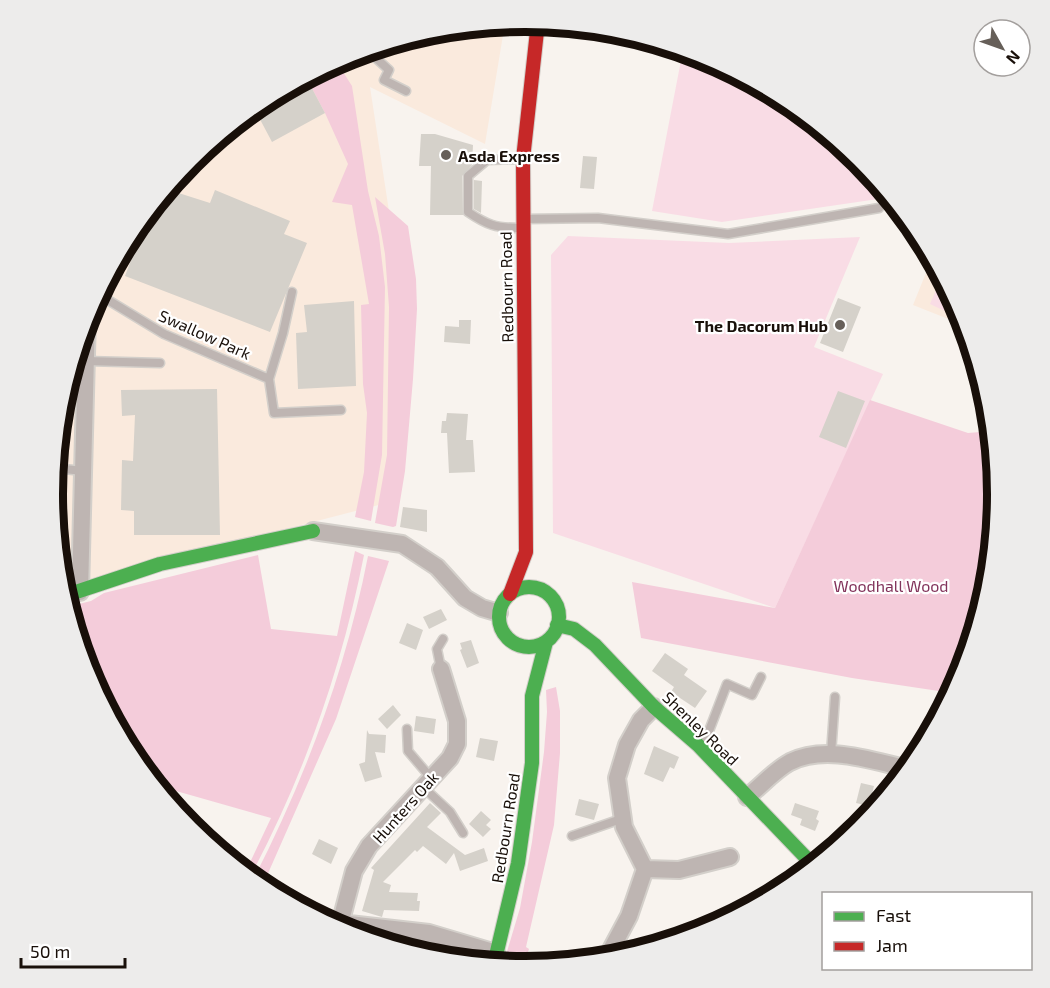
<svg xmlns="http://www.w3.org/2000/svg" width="1050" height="988" font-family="'Exo 2',sans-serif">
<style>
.built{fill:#faeadd}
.green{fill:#f9dce5}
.forest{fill:#f4ccda}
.building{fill:#d5d1ca}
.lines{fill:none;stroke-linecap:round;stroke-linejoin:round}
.lane-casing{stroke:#d3cfca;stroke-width:11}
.street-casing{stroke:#d3cfca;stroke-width:20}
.fast-casing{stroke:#d3cfca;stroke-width:16}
.jam-casing{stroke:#d3cfca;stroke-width:16}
.lane{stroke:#beb5b2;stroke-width:8}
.street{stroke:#beb5b2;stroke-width:16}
.fast{stroke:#4caf50;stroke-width:14}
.jam{stroke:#c62828;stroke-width:14}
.poi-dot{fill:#665f59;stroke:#fff;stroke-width:2}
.labels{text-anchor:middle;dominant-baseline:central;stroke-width:4.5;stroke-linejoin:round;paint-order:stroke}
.poi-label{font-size:16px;font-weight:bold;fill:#180f09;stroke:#fff;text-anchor:start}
.street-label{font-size:16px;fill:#180f09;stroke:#fff}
.park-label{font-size:16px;fill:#82335b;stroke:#fff}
.rim{fill:none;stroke:#180f09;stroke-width:8}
</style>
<rect width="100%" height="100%" fill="#f8f3ee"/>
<!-- built -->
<path class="built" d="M505,23L485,144L370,87L392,231L398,500L61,587L52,494L61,401L88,313L132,231L191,159L263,101L344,57L433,30Z
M932,258L962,313L966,326L913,305Z"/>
<!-- green -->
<path class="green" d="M683,50L706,57L788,101L860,160L898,207L878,199L722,222L652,211Z
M568,236L729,243L860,237L814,347L883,374L775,608L553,533L551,255Z
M942,276L962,313L964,320L930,304Z"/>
<!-- forest -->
<path class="forest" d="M336,61L352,86L368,191L379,236L385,287L382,455L371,521L355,517L364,472L367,413L363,384L361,305L369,304L352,205L332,202L348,164L325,113L306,77Z
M375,197L408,226L416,279L417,309L413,379L405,471L396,526L393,527L375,523L387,455L389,307L385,254Z
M870,400L968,433L992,431C994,452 998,474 998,496C996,557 981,639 952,693L852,678L641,638L632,582L775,608Z
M355,551L364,555C342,667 304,776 250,877L245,873L271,818L155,785L132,756L88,675L67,607L91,601L104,593L258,555L271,629L337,636Z
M368,556L389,561L336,719L262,887L253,880C306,777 346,669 368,556Z
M556,687L560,711V753L554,825L526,947L529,949L523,967L503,965L520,908L532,842L544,752L547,712L546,690Z"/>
<!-- building -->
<path class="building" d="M306,77L325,113L272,142L254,108L262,101Z
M421,134H435L473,145L472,165L462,176L463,215H430L431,166H419Z
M583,156L597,157L594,189L580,188Z
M474,180L482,181L481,213L474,209Z
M166,189L210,203L215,190L290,221L284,234L307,243L270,332L125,276L151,207Z
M838,298L861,307L843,352L820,343Z
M354,301L356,386L298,389L296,333L307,332L304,305Z
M459,320H471L470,344L444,342L445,326L459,327Z
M217,389L220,535H134V511L121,510L122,460L133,461L135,415L122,416L121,390Z
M838,391L865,401L846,448L819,437Z
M447,413L468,414L466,440H473L475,472L449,473L447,433H441L442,421H446Z
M403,507L427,510V532L400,527Z
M441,609L447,620L429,629L423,617Z
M407,623L423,630L416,650L399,643Z
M471,640L479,663L467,668L460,650L462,649L460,643Z
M665,653L688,669L684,675L707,691L695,708L671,692L674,687L652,671Z
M393,705L401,715L387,729L378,719Z
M416,716L436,719L434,734L414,731Z
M367,730L369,734L386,735L385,753L375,752L382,777L365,782L359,764L365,762Z
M480,738L498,741L494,761L476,757Z
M654,746L679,757L674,769L670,767L663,782L644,774Z
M861,783L874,786L869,806L856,803Z
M579,799L599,804L594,820L575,815Z
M430,803L441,813L427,827L465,855L484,848L488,861L460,871L454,853L446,864L423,846L417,852L415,850L383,882L391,885L389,892L418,893L417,901H420L419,911L384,910L382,917L362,911L374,870L371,868Z
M795,803L819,811L816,819L819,821L815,831L800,825L802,819L791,815Z
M481,811L491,820L486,825L491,829L483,837L469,824Z
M319,839L338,848L331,864L312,854Z"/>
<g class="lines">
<!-- lane casing -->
<g class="lane-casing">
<path id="lane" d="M367,50L389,70L384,80L406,91
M525,219L598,218L728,234L879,208
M519,228C496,228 487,225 468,212V176L487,160L521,159
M292,292L283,333L269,379L274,413L341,410
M98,294L164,334L269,379
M86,361L160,363
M55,468L83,471
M441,669L437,649L443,639
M407,729L408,751L431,778
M700,744L707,736L727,684L752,695L761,677
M831,754L835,697
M423,787L450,812L463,833
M572,836L621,819"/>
</g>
<!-- street casing -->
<g class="street-casing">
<path id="street" d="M313,531L402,544L437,567L465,598L482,608L499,613
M80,592L87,315
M747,797C761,786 775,770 790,762C826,744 872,761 909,769
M645,869L679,870L730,857
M340,923L429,933L496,953
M339,928L354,871L369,846L450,758L457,744V721L441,669
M606,959L629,916L645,869L624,827L617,778L627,745L641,720L654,707
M569,960L575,962"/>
</g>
<!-- fast casing -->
<g class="fast-casing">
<path id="fast" d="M499 617a30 30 0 1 1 60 0a30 30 0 1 1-60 0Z
M64,596L160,564L313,531
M557,625L574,629L595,645L654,707L698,745L814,866
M494,964L518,863L532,763V696L546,642"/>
</g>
<!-- jam casing -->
<g class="jam-casing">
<path id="jam" d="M510,594L526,552L523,159L538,22"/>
</g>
<!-- lane -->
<use href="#lane" class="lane"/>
<!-- street -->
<use href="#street" class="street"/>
<!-- fast -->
<use href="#fast" class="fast"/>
<!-- jam -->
<use href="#jam" class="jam"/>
</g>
<!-- markers -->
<g class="poi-dot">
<circle cx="446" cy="155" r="6"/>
<circle cx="840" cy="325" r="6"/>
</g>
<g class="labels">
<!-- poi labels -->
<g class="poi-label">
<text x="458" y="155">Asda Express</text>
<text x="828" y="325" text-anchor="end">The Dacorum Hub</text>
</g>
<!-- street labels -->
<g class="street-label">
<text transform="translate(506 287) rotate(-91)">Redbourn Road</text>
<text transform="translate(205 334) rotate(24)">Swallow Park</text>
<text transform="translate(701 728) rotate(44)">Shenley Road</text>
<text transform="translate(405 807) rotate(-48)">Hunters Oak</text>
<text transform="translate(505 828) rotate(-81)">Redbourn Road</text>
</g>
<!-- park labels -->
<g class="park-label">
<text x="891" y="585">Woodhall Wood</text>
</g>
</g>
<!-- crop -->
<path d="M0 0H1050V988H0ZM63 494a462 462 0 1 1 924 0a462 462 0 1 1-924 0Z" fill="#edeceb" fill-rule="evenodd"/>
<path class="rim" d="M63 494a462 462 0 1 1 924 0a462 462 0 1 1-924 0Z"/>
<!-- legend -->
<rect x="822" y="892" width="210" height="78" fill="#ffffff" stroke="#a39f9d" stroke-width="1.5"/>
<rect x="834" y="912" width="30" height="9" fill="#4caf50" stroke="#a39f9d" stroke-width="1.5"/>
<text x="876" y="922" font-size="18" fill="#180f09">Fast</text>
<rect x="834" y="942" width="30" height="9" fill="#c62828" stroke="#a39f9d" stroke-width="1.5"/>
<text x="876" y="952" font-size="18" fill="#180f09">Jam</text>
<!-- north arrow -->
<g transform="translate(1002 48) rotate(130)"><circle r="28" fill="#ffffff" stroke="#a39f9d" stroke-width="1.5"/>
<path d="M0-4.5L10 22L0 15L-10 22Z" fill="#665f59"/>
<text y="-9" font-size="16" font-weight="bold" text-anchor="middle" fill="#180f09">N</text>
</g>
<!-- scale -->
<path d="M21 958v9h104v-9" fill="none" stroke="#180f09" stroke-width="3"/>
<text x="30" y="958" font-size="18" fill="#180f09" stroke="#ffffff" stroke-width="4.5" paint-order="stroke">50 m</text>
</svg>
